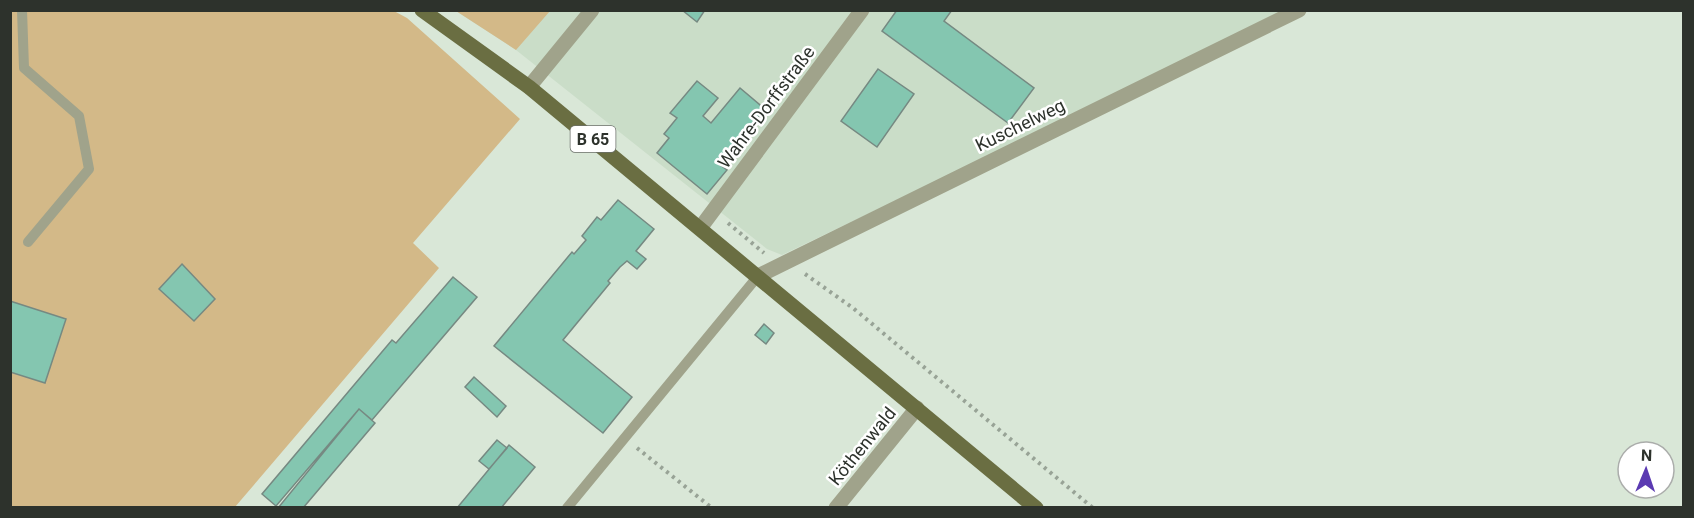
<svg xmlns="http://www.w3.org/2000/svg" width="1694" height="518" font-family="Roboto,sans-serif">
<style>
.built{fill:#caddc8}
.green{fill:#d3b988}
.building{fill:#84c6b0;stroke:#768982;stroke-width:1.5}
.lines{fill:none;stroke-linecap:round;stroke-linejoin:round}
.path{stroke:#98a396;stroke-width:4;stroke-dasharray:3 4.5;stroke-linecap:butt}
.service{stroke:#a0a38b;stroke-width:10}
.minor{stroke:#a0a38b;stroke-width:15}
.primary{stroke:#6a6e42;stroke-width:15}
.labels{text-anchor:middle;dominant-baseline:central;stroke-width:5;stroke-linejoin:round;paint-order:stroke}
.shield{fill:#fff;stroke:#6c706b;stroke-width:1.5}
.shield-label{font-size:16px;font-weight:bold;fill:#2d322c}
.street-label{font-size:18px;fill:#2d322c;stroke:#fff}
</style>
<rect width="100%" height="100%" fill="#d9e7d7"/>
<!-- built -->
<path class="built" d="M456,11H1292L782,255L767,249L516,50Z"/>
<!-- green -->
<path class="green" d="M10,11H394L407,18L520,119L413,243L439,268L235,507H11Z
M456,11H550L516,50Z"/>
<!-- building -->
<path class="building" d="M682,10H705L697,22Z
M897,10H952L944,21L1034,88L1008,123L882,31Z
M878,69L914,94L877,147L841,121Z
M697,81L718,98L703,116L711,123L740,88L765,109L719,164L727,170L707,194L657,153L669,138L664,134L677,118L670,113Z
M618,200L654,229L636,251L646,259L637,269L627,261L620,267L608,281L610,283L563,340L632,397L603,433L494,346L572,252L574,254L586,240L582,236L597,217L601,220Z
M182,264L215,299L194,321L159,289Z
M453,277L477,297L372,420L359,409L276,506L262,494L392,340L396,343Z
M10,301L66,319L45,383L10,372Z
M764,324L774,333L766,344L755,335Z
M474,377L506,406L497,417L465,387Z
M359,409L375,423L303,508H278Z
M497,440L507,448L489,469L479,461Z
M509,445L535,467L501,508H457Z"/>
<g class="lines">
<!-- path -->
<path class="path" d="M728,223L764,253
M805,274L853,308L1093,508
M637,448L712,508"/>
<!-- service -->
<path class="service" d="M22,10L24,68L79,116L89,169L28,242
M567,508L758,276"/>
<!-- minor -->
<path class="minor" d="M529,87L592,10
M701,227L862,10
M758,276L1299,10
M836,508L917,408"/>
<!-- primary -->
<path class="primary" d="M422,10L529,87L1036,508"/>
</g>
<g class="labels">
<!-- shield labels -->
<rect class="shield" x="570.5" y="126" width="45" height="26" rx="4.5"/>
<g class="shield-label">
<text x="593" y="139">B 65</text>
</g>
<!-- street labels -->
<g class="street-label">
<text transform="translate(766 107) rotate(-53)">Wahre-Dorffstraße</text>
<text transform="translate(1020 125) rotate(-26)">Kuschelweg</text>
<text transform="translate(862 446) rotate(-51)">Köthenwald</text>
</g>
</g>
<!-- border -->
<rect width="1694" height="518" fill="none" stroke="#2d322c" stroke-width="24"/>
<!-- north arrow -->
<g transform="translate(1646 470) rotate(2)"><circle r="28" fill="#ffffff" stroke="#abadab" stroke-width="1.5"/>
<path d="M0-4.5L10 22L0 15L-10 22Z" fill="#5b3ab2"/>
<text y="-9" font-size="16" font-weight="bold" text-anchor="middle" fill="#2d322c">N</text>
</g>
</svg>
